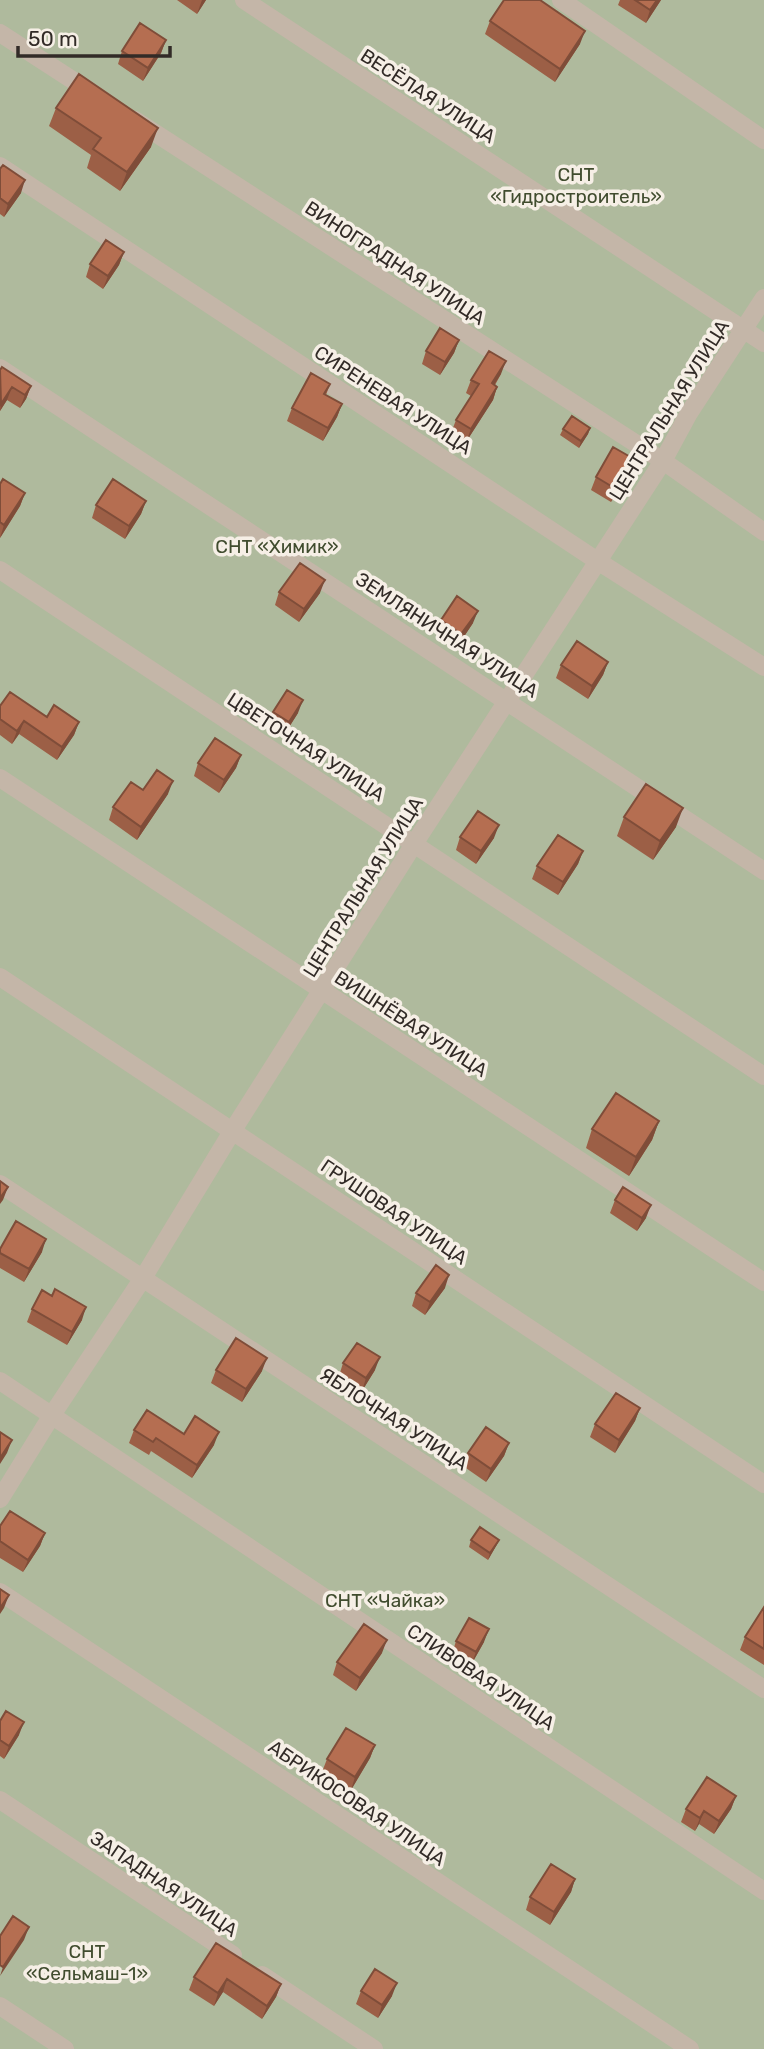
<svg xmlns="http://www.w3.org/2000/svg" width="764" height="2049" font-family="Rubik,sans-serif">
<style>
.green{fill:#afba9d}
.lines{fill:none;stroke-linecap:round;stroke-linejoin:round}
.street{stroke:#c4b6a8;stroke-width:18}
.wall{fill:#9c5f46}
.shaded-wall{fill:#7f4d39}
.building{fill:#b56e51;stroke:#7f4d39;stroke-width:2}
.labels{text-anchor:middle;dominant-baseline:central;stroke-width:7;stroke-linejoin:round;paint-order:stroke}
.street-label{font-size:19px;fill:#322b27;stroke:#f6efe6}
.park-label{font-size:19px;fill:#404c2e;stroke:#f6efe6}
</style>
<rect width="100%" height="100%" fill="#ede5da"/>
<!-- green -->
<path class="green" d="M0,0H764V2049H0Z"/>
<g class="lines">
<!-- street -->
<path class="street" d="M244,0L764,343
M561,0L764,140
M0,33L94,94
M135,120L663,461L764,532
M0,166L596,560L764,667
M0,368L764,871
M0,570L764,1076
M0,778L764,1282
M0,977L764,1484
M0,1184L764,1689
M0,1381L764,1891
M0,1499L52,1415L143,1278L233,1130L414,844L663,461L689,413L764,298
M0,1592L690,2049
M0,1800L233,1955
M262,1975L374,2049
M0,2006L65,2049"/>
</g>
<!-- wall -->
<path class="wall" d="M177,0H206L197,14Z
M620,0H661L646,23L618,5Z
M490,21L580,44L555,82L485,34Z
M166,40L161,53L143,81L118,64L122,51Z
M56,108L151,147L120,191L87,168L91,155L49,126Z
M0,169L21,193L4,217L0,214Z
M124,252L119,265L103,289L86,277L90,264Z
M459,340L454,353L440,375L422,364L426,351Z
M0,370L31,386L26,399L20,408L7,400L0,411Z
M501,374L495,385L497,387L493,400L466,442L451,433L456,420L471,396L466,393L471,380Z
M330,384L326,395L342,404L337,417L323,441L287,421L292,408Z
M590,428L588,434L579,448L560,435L563,429Z
M629,472L611,502L591,490L596,477Z
M0,484L25,493L20,506L0,538Z
M146,501L141,514L125,539L92,518L96,505Z
M279,592L320,593L299,622L275,605Z
M441,620L473,623L457,647L436,633Z
M608,662L603,675L588,699L556,678L561,665Z
M0,706L47,717L79,722L74,735L57,760L19,734L12,744L0,735Z
M273,712L298,713L284,735L268,724Z
M241,755L236,768L219,793L194,776L198,763Z
M143,790L168,794L137,840L109,820L113,807Z
M624,817L676,827L653,860L617,836Z
M460,837L494,838L476,864L456,850Z
M583,851L578,864L558,895L532,879L537,866Z
M659,1121L652,1140L629,1176L586,1148L592,1129Z
M615,1200L646,1218L637,1231L610,1213Z
M0,1249L42,1252L24,1282L0,1268Z
M445,1288L425,1315L412,1306L416,1293Z
M32,1309L82,1320L67,1345L27,1322Z
M343,1363L375,1370L362,1391L339,1376Z
M216,1370L262,1371L242,1402L211,1383Z
M640,1408L635,1421L615,1453L590,1437L595,1424Z
M134,1430L184,1434L214,1445L192,1478L151,1451L149,1455L129,1443Z
M509,1443L504,1456L486,1482L463,1466L468,1453Z
M0,1526L45,1533L40,1546L23,1572L0,1558Z
M471,1540H499L496,1546L488,1560L469,1547Z
M764,1607V1665L740,1650L745,1637Z
M456,1641L484,1642L471,1665L452,1654Z
M382,1653L356,1691L333,1675L337,1662Z
M0,1721L19,1735L4,1759L0,1756Z
M375,1745L370,1758L351,1790L322,1772L327,1759Z
M736,1796L731,1809L714,1834L699,1824L695,1831L681,1822L686,1809Z
M575,1879L571,1892L550,1925L526,1910L530,1897Z
M194,1977L281,1984L276,1997L262,2019L223,1992L214,2006L189,1990Z
M361,1991L392,1996L378,2018L356,2004Z"/>
<!-- shaded-wall -->
<path class="shaded-wall" d="M202,0H206L197,14Z
M657,0H661L646,23L650,10Z
M585,31L580,44L555,82L560,69Z
M166,40L161,53L143,81L148,68Z
M158,128L151,147L120,191L127,172Z
M25,180L21,193L4,217L8,204Z
M124,252L119,265L103,289L108,276Z
M459,340L454,353L440,375L445,362Z
M506,361L501,374L487,396L492,383Z
M31,386L26,399L20,408L25,395Z
M12,387L7,400L0,411L1,404Z
M497,387L493,400L466,442L471,429Z
M342,404L337,417L323,441L328,428Z
M590,428L588,434L579,448L581,441Z
M634,459L629,472L611,502L616,489Z
M25,493L20,506L0,538L4,525Z
M146,501L141,514L125,539L129,526Z
M325,580L320,593L299,622L304,609Z
M478,611L473,623L457,647L461,634Z
M608,662L603,675L588,699L592,686Z
M303,700L298,713L284,735L289,722Z
M24,721L19,734L12,744L17,731Z
M79,722L74,735L57,760L62,747Z
M241,755L236,768L219,793L224,780Z
M173,781L168,794L137,840L141,827Z
M683,808L676,827L653,860L660,841Z
M499,825L494,838L476,864L481,851Z
M583,851L578,864L558,895L563,882Z
M659,1121L652,1140L629,1176L636,1157Z
M8,1187L3,1200L0,1204V1198Z
M651,1205L646,1218L637,1231L642,1218Z
M46,1239L42,1252L24,1282L29,1269Z
M449,1275L445,1288L425,1315L430,1302Z
M86,1307L82,1320L67,1345L72,1332Z
M380,1357L375,1370L362,1391L366,1378Z
M267,1358L262,1371L242,1402L246,1389Z
M640,1408L635,1421L615,1453L619,1440Z
M219,1432L214,1445L192,1478L197,1465Z
M12,1440L7,1453L0,1464V1458Z
M509,1443L504,1456L486,1482L491,1469Z
M45,1533L40,1546L23,1572L28,1560Z
M499,1540L496,1546L488,1560L490,1553Z
M9,1595L4,1608L0,1614V1608Z
M489,1629L484,1642L471,1665L476,1652Z
M387,1640L382,1653L356,1691L360,1678Z
M24,1722L19,1735L4,1759L9,1746Z
M375,1745L370,1758L351,1790L355,1777Z
M736,1796L731,1809L714,1834L719,1821Z
M704,1811L699,1824L695,1831L700,1818Z
M575,1879L571,1892L550,1925L554,1912Z
M29,1927L24,1940L0,1976L3,1967Z
M227,1979L223,1992L214,2006L218,1993Z
M397,1983L392,1996L378,2018L382,2005Z
M281,1984L276,1997L262,2019L267,2006Z"/>
<!-- building -->
<path class="building" d="M504,0H540L585,31L560,69L490,21Z
M635,0H657L650,10Z
M140,23L166,40L148,68L122,51Z
M79,74L158,128L127,172L93,149L101,138L56,108Z
M3,165L25,180L8,204L0,198V169Z
M106,240L124,252L108,276L90,264Z
M440,328L459,340L445,362L426,351Z
M489,351L506,361L492,383L497,387L471,429L456,420L479,384L471,380Z
M2,367L31,386L25,395L12,387L1,404L0,370Z
M311,373L330,384L324,394L342,404L328,428L292,408Z
M572,416L590,428L581,441L563,429Z
M613,447L634,459L616,489L596,477Z
M3,479L25,493L4,525L0,522V484Z
M113,479L146,501L129,526L96,505Z
M300,563L325,580L304,609L279,592Z
M457,596L478,611L461,634L441,620Z
M577,641L608,662L592,686L561,665Z
M287,690L303,700L289,722L273,712Z
M10,692L47,717L54,705L79,722L62,747L24,721L17,731L0,719V706Z
M215,738L241,755L224,780L198,763Z
M157,770L173,781L141,827L113,807L131,782L143,790Z
M646,784L683,808L660,841L624,817Z
M478,811L499,825L481,851L460,837Z
M558,835L583,851L563,882L537,866Z
M616,1093L659,1121L636,1157L592,1129Z
M0,1181L8,1187L0,1198Z
M623,1187L651,1205L642,1218L615,1200Z
M16,1221L46,1239L29,1269L0,1253V1249Z
M436,1265L449,1275L430,1302L416,1293Z
M55,1289L86,1307L72,1332L32,1309L42,1290L52,1296Z
M236,1338L267,1358L246,1389L216,1370Z
M357,1343L380,1357L366,1378L343,1363Z
M616,1393L640,1408L619,1440L595,1424Z
M147,1410L184,1434L195,1416L219,1432L197,1465L156,1438L153,1442L134,1430Z
M486,1427L509,1443L491,1469L468,1453Z
M0,1432L12,1440L0,1458Z
M10,1511L45,1533L28,1560L0,1541V1526Z
M480,1527L499,1540L490,1553L471,1540Z
M0,1589L9,1595L0,1608Z
M764,1607V1649L745,1637Z
M469,1618L489,1629L476,1652L456,1641Z
M364,1624L387,1640L360,1678L337,1662Z
M6,1711L24,1722L9,1746L0,1740V1721Z
M346,1728L375,1745L355,1777L327,1759Z
M707,1777L736,1796L719,1821L704,1811L700,1818L686,1809Z
M551,1864L575,1879L554,1912L530,1897Z
M13,1916L29,1927L3,1967L0,1965V1936Z
M216,1943L281,1984L267,2006L227,1979L218,1993L194,1977Z
M375,1969L397,1983L382,2005L361,1991Z"/>
<g class="labels">
<!-- street labels -->
<g class="street-label">
<text transform="translate(428 96) rotate(33)">ВЕСЁЛАЯ УЛИЦА</text>
<text transform="translate(395 263) rotate(33)">ВИНОГРАДНАЯ УЛИЦА</text>
<text transform="translate(393 400) rotate(33)">СИРЕНЕВАЯ УЛИЦА</text>
<text transform="translate(669 410) rotate(-58)">ЦЕНТРАЛЬНАЯ УЛИЦА</text>
<text transform="translate(447 635) rotate(33)">ЗЕМЛЯНИЧНАЯ УЛИЦА</text>
<text transform="translate(306 747) rotate(33)">ЦВЕТОЧНАЯ УЛИЦА</text>
<text transform="translate(363 887) rotate(-58)">ЦЕНТРАЛЬНАЯ УЛИЦА</text>
<text transform="translate(411 1024) rotate(33)">ВИШНЁВАЯ УЛИЦА</text>
<text transform="translate(394 1212) rotate(34)">ГРУШОВАЯ УЛИЦА</text>
<text transform="translate(394 1419) rotate(33)">ЯБЛОЧНАЯ УЛИЦА</text>
<text transform="translate(481 1677) rotate(34)">СЛИВОВАЯ УЛИЦА</text>
<text transform="translate(357 1803) rotate(34)">АБРИКОСОВАЯ УЛИЦА</text>
<text transform="translate(164 1884) rotate(34)">ЗАПАДНАЯ УЛИЦА</text>
</g>
<!-- park labels -->
<g class="park-label">
<text x="576" y="174">СНТ<tspan x="576" dy="22">«Гидростроитель»</tspan></text>
<text x="277" y="546">СНТ «Химик»</text>
<text x="385" y="1600">СНТ «Чайка»</text>
<text x="87" y="1951">СНТ<tspan x="87" dy="22">«Сельмаш-1»</tspan></text>
</g>
</g>
<!-- scale -->
<path d="M18 46v10h152v-10" fill="none" stroke="#322b27" stroke-width="3.5"/>
<text x="28" y="46" font-size="21" fill="#322b27" stroke="#f6efe6" stroke-width="5" paint-order="stroke">50 m</text>
</svg>
